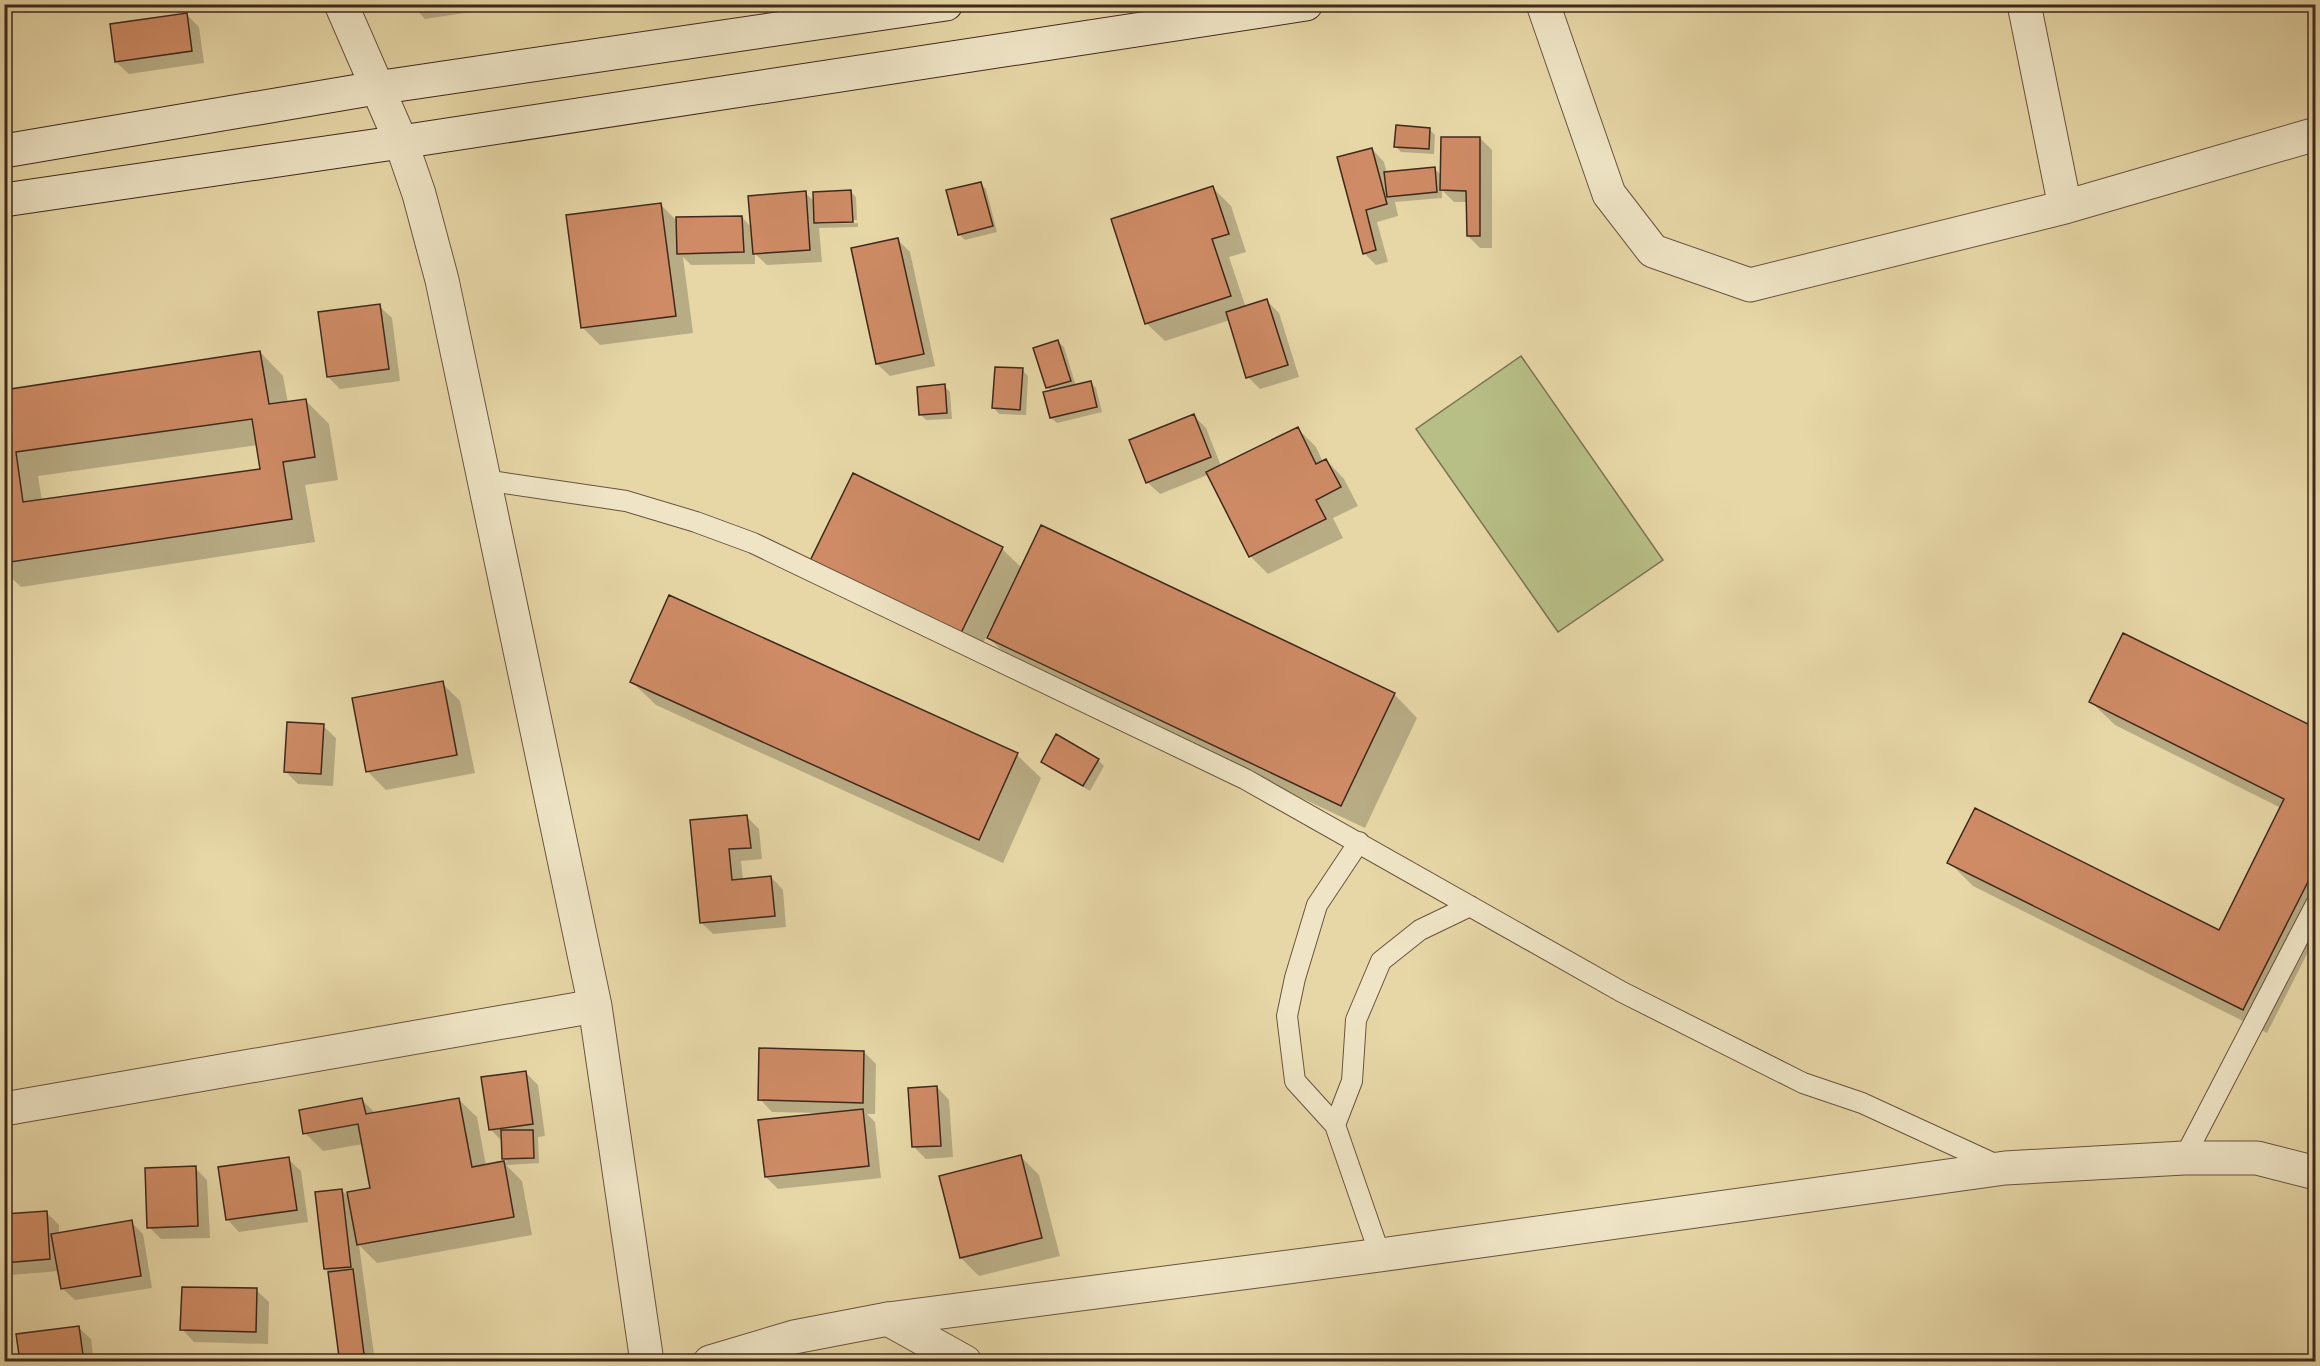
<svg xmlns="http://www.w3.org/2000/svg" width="2320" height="1366" font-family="'Old Standard TT',serif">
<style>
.green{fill:#b7be86;stroke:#7b7351;stroke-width:1.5}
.shadow{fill:#0003;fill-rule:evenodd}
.building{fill:#ce8b65;stroke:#3f281c;stroke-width:1.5;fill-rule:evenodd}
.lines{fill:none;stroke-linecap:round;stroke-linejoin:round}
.service-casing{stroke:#69543f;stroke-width:22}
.minor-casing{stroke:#69543f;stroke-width:35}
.tertiary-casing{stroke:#69543f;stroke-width:35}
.secondary-casing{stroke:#3f281c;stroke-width:35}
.service{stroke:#efe5c6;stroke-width:20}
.minor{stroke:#efe5c6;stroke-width:33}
.tertiary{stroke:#efe5c6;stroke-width:33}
.secondary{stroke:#efe5c6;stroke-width:33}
</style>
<rect width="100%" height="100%" fill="#e7d7a7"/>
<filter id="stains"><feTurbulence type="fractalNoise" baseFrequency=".00333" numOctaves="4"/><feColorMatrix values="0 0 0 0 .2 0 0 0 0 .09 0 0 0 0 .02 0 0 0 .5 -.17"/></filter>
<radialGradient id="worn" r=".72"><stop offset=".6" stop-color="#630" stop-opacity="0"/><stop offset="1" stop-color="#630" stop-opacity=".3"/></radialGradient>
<!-- green -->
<path class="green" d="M1521,356L1663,560L1558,632L1416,429Z"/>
<!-- shadow -->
<path class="shadow" d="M411,4H524L425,19Z
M187,15L199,27L204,63L129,74L116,62Z
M1429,129L1435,135L1434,154L1401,152L1396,147Z
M1480,138L1492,150V248H1480L1468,236V202H1454L1442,190V198L1395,202L1398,216L1377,222L1388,262L1376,265L1364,253L1338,158L1372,149L1384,162L1387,173L1434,168L1442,176Z
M980,183L986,189L997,232L965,240L959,234Z
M1213,188L1231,206L1246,252L1229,257L1246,308L1267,301L1279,313L1299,377L1260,389L1248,377L1230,320L1165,341L1146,323Z
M850,191L856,197L857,220L819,221V224L858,223V227L819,228L822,262L767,265L755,254V264L691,265L683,257L693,333L600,345L582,327L661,205L678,222L742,217L752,228L805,193L815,202Z
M898,240L910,252L935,366L890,376L877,364Z
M379,306L392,318L400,381L340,389L328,377Z
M1058,342L1064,347L1076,386L1090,382L1096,388L1102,412L1057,423L1051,418L1052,392L1047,387Z
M260,352L283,376L288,403L305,400L329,424L338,480L305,485L315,542L21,587L4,571V391ZM257,445L261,470L42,501L38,476Z
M1022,370L1028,376L1026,415L999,414L994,408Z
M944,386L950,392L952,419L926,420L921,415Z
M1194,416L1206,428L1221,466L1297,428L1316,447L1323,462L1326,460L1344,479L1358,506L1333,518L1343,538L1268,574L1250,556L1210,474L1160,494L1147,482Z
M853,475L1002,549L1022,568L1394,694L1417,718L1365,828L1013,662L989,638L995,624L993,623L975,660Z
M670,597L1017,755L1041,778L1003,863L656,705L632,682Z
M442,683L460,701L475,773L386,790L368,772Z
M2091,702L2316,730V936L2267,1033L1973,886L1949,862L2219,932L2281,808L2115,725Z
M323,726L336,738L333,786L298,784L285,771Z
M1098,760L1104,766L1090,791L1048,767L1043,761Z
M747,817L759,829L762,859L741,861L743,880L771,877L783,890L786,927L713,934L701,922L691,822Z
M864,1052L876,1064L875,1114H867L875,1122L881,1178L778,1189L766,1177L818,1113L772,1112L760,1099Z
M526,1073L538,1085L545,1136L538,1137L539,1163L506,1165L522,1181L532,1235L377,1263L359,1245L375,1362H345L340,1356L330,1273L325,1269L342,1190L350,1199L372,1190L363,1144L323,1151L305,1133L362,1100L376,1114L458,1099L477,1117L486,1166L507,1162L504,1159L503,1142L490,1129Z
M937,1087L949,1100L953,1157L926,1159L914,1147Z
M1021,1157L1039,1175L1060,1256L979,1276L961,1258Z
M288,1159L301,1171L308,1222L239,1232L227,1219Z
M195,1168L207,1180L210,1238L161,1239L149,1227Z
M46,1212L59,1225V1234L131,1222L143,1234L152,1288L75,1300L62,1288L59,1271L11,1275L4,1269V1215Z
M256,1290L269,1302L268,1344L194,1342L182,1329Z
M78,1327L91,1339L94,1362H21Z"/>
<!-- building -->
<path class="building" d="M187,13L192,51L115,62L110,24Z
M1396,125L1430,128L1429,149L1394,147Z
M1441,137H1480V236H1467L1466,191L1440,190Z
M1372,148L1387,204L1366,210L1376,250L1363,254L1337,157Z
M1435,167L1437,192L1387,197L1384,172Z
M981,182L993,226L958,235L946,190Z
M1213,186L1229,234L1212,239L1231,296L1145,324L1111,219Z
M851,190L853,222L814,223L813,192Z
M806,191L810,250L753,254L748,196Z
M661,203L676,316L581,328L566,215Z
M742,216L744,252L677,254L676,217Z
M898,238L924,354L876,364L851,248Z
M1267,299L1288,365L1246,378L1226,312Z
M380,304L389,369L327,377L318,312Z
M1058,340L1071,381L1046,388L1033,348Z
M260,351L269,404L306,399L315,457L283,462L292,519L4,563V390ZM252,419L260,469L23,502L16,452Z
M995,367L1023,368L1020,410L992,408Z
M1091,381L1097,407L1050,418L1043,392Z
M945,384L947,413L919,415L917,387Z
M1194,414L1211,457L1146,483L1129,440Z
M1298,427L1316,464L1326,459L1341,487L1316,500L1326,519L1249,557L1206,472Z
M853,473L1003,547L956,643L806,569Z
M1041,525L1395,693L1341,806L987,638Z
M669,595L1018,753L979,840L630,682Z
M2123,633L2316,728V866L2243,1010L1947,863L1975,808L2219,930L2284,799L2089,702Z
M443,681L457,755L366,772L352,698Z
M287,722L324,724L321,774L284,772Z
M1056,734L1099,759L1083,786L1041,762Z
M747,815L751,848L729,849L732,880L771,876L775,916L700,923L690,820Z
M759,1048L864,1051L863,1103L758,1100Z
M526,1071L533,1124L489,1130L481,1077Z
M937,1086L941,1146L912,1147L908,1088Z
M362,1098L366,1114L459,1098L472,1167L504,1161L514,1217L357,1245L347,1192L370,1188L358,1124L303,1134L299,1110Z
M863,1109L869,1166L765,1177L758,1120Z
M501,1130H533L534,1158L502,1159Z
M1021,1155L1042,1238L960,1258L939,1176Z
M289,1157L297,1210L226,1220L218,1167Z
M196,1166L198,1226L147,1228L145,1168Z
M342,1189L351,1267L324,1269L315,1192Z
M47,1211L50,1259L4,1263V1214Z
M132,1220L141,1276L61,1289L51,1234Z
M353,1269L364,1354L339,1357L328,1272Z
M182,1287L257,1288L256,1332L180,1330Z
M79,1326L84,1362H20L16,1334Z"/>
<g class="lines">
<!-- service casing -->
<g class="service-casing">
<path id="service" d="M484,480L626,501L696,522L753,543L1245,779L1622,992L1803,1083L1862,1103L1999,1166
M1359,842L1317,905L1295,978L1287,1016L1295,1081L1335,1125L1380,1255
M1335,1125L1352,1081L1356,1020L1381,961L1420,930L1470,906
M2184,1158L2316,904"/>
</g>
<!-- minor casing -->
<g class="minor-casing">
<path id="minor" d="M341,4L401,142L419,194L442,280L595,1006L647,1362
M1543,4L1609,194L1653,251L1750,285L2065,207L2316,134
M2024,4L2065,207
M4,1109L595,1006
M888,1319L965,1362"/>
</g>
<!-- tertiary casing -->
<g class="tertiary-casing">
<path id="tertiary" d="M710,1362L794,1337L888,1319L1380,1255L2005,1168L2184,1158H2257L2316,1173"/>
</g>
<!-- secondary casing -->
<g class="secondary-casing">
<path id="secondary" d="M4,151L376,88L946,4
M4,200L401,142L1306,4"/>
</g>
<!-- service -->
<use href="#service" class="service"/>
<!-- minor -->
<use href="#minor" class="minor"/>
<!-- tertiary -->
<use href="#tertiary" class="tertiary"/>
<!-- secondary -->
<use href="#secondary" class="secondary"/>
</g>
<!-- margin -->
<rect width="2320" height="1366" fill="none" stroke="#e7d7a7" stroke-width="24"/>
<rect x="6" y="6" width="2308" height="1354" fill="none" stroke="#3f281c" stroke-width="3"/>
<rect x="12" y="12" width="2296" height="1342" fill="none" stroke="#3f281c" stroke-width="1.5"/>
<rect width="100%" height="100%" filter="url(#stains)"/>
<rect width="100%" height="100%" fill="url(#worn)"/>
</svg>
